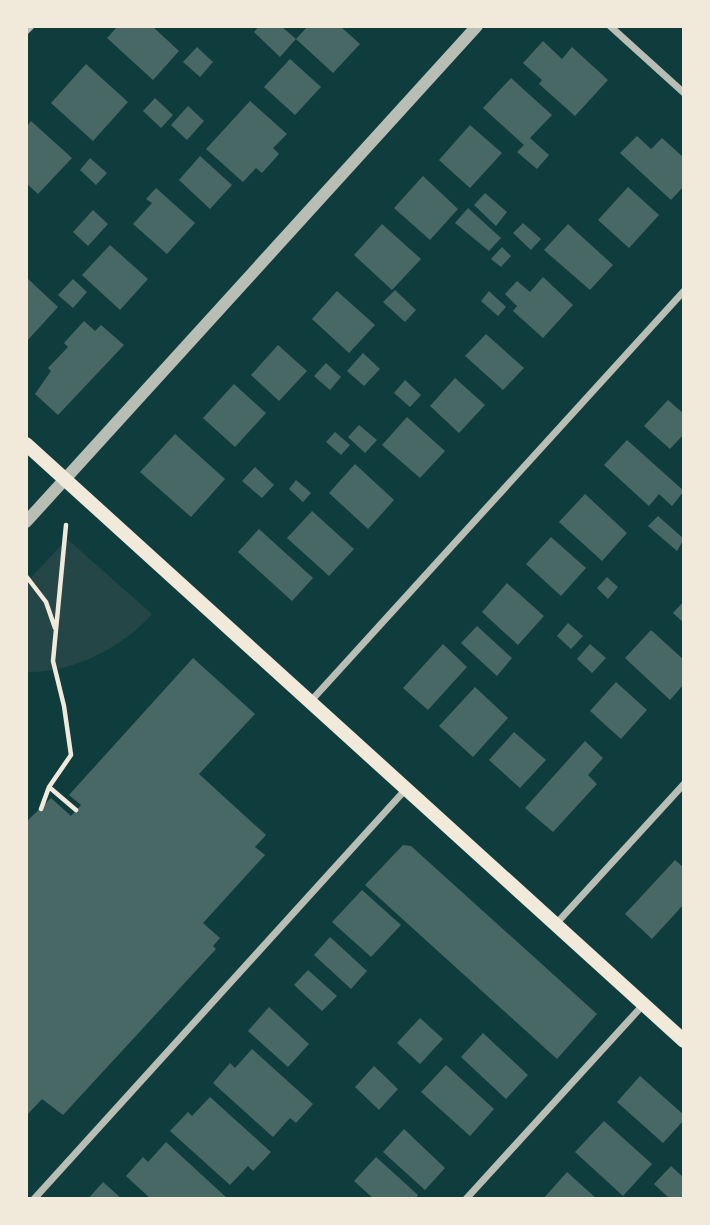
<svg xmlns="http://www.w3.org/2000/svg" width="710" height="1225" font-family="Montserrat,sans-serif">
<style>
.green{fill:#244646}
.building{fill:#486865}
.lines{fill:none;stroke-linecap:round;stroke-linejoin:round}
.path{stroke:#f1e9da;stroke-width:4.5}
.minor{stroke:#b8beb3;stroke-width:7}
.tertiary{stroke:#b8beb3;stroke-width:12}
.secondary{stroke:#f1e9da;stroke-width:14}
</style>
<rect width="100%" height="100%" fill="#0f3d3e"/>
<!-- green -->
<path class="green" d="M67,539L152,614C122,648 72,673 26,672V583Z"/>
<!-- building -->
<path class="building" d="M118,26H152L179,51L153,80L107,38Z
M259,26H281L296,39L280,57L254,32Z
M308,26H340L360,44L333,73L296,39Z
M543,41L562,59L572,47L608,80L575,116L539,84L542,80L523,63Z
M197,47L213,62L200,77L183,62Z
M290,59L321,87L295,115L264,87Z
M86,64L128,102L93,141L51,103Z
M511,78L552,115L530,138L549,155L537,169L517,152L524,145L483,108Z
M155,98L173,115L161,128L143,111Z
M250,101L287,134L273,148L279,154L262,173L256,168L243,182L206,149Z
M188,106L204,121L187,140L171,125Z
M31,121L72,158L38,194L26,183V127Z
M470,125L502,153L470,188L439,160Z
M637,136L651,149L662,138L684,158V186L671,200L620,153Z
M200,156L232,185L210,209L179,180Z
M90,158L107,173L96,185L80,170Z
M423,176L458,209L430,240L394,208Z
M628,187L659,215L629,248L598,220Z
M156,188L195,223L167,254L133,224L152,203L146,199Z
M485,193L507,212L496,226L474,205Z
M468,208L501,238L489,251L455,223Z
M93,210L108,224L88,246L73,232Z
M523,223L541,239L531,250L513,233Z
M382,224L421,259L392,290L354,255Z
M568,224L613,265L590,290L544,250Z
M110,245L148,279L120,310L82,275Z
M502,247L511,256L501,267L491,259Z
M26,277L58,307L26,342Z
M543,277L573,305L543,338L513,311L517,306L505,294L517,281L530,292Z
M73,279L87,292L73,308L58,295Z
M395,290L416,310L405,322L383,302Z
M337,291L375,325L349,353L312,319Z
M489,291L506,307L498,316L481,301Z
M84,321L95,331L101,325L124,345L58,415L35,394L51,371L48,368L68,347L64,343Z
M486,334L524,368L503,390L465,356Z
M278,345L307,371L279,401L251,375Z
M363,353L380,369L364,386L347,371Z
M326,363L341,377L330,390L314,376Z
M455,378L485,405L459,433L430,406Z
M405,380L421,395L410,407L394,393Z
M234,384L266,413L235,447L203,418Z
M668,400L684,414V434L670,449L644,426Z
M407,417L445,451L420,478L382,445Z
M359,425L377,440L365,453L348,437Z
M335,432L350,445L341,455L326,442Z
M175,434L225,479L191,517L140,472Z
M627,440L684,491L672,506L659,494L649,506L604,465Z
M355,464L394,500L368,529L329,493Z
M255,467L274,485L262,498L242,481Z
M296,480L311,493L303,502L289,489Z
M585,494L627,533L602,561L559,522Z
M312,511L354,549L329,576L287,538Z
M658,516L684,539L677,551L648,526Z
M259,529L313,578L292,601L238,552Z
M551,537L586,568L561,596L526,564Z
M607,577L618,587L608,599L597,588Z
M507,583L544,616L518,645L482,612Z
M684,601V623L673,613Z
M568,623L583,636L571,649L557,636Z
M477,626L512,658L497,676L461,643Z
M651,630L684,660V684L670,700L625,658Z
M443,644L467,667L428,710L403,688Z
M590,644L606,658L592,673L577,659Z
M193,658L255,714L199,774L266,835L255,847L265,855L203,923L220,938L213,946L216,949L63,1115L42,1099L26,1116V822L51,798L71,816L81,805L69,795Z
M616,682L647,710L621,739L590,711Z
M475,687L508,718L473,757L439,726Z
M514,732L546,760L520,788L489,760Z
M585,741L603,758L588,775L597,784L553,832L525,808Z
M403,845L411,846L597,1014L557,1059L365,885Z
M675,860L684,868V904L652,939L625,914Z
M362,890L401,925L371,957L332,922Z
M330,937L367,971L351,989L314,955Z
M308,970L337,996L322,1011L294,985Z
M269,1007L309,1044L288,1067L248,1031Z
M420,1018L443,1039L420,1064L397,1043Z
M483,1033L528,1075L506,1099L461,1057Z
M252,1049L313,1104L296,1123L290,1118L273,1137L213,1083L230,1063L235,1068Z
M446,1065L494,1109L470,1136L421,1092Z
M374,1066L398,1089L379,1110L355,1087Z
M640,1076L684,1115V1120L663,1143L617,1102Z
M210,1097L271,1152L253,1171L248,1166L230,1185L170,1131L188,1112L192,1116Z
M604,1121L652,1164L623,1196L575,1152Z
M404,1129L445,1168L425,1190L383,1152Z
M166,1142L228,1199H151L126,1176L143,1157L148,1162Z
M376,1157L418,1195L415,1199H374L354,1181Z
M671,1166L684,1178V1195L681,1199H670L654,1184Z
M567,1172L597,1199H543Z
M103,1182L122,1199H88Z"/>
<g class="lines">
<!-- path -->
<path class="path" d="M66,525L53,661L64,706L71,755L49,787L76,810
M26,576L46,602L55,628
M41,809L49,787"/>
<!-- minor -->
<path class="minor" d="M610,26L684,93
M26,31L31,26
M310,702L684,291
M555,925L684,784
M34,1199L406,789
M466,1199L643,1005"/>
<!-- tertiary -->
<path class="tertiary" d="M26,522L477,26"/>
<!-- secondary -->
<path class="secondary" d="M26,444L684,1041"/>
</g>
<!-- border -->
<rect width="710" height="1225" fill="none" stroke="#f1e9da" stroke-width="56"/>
</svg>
